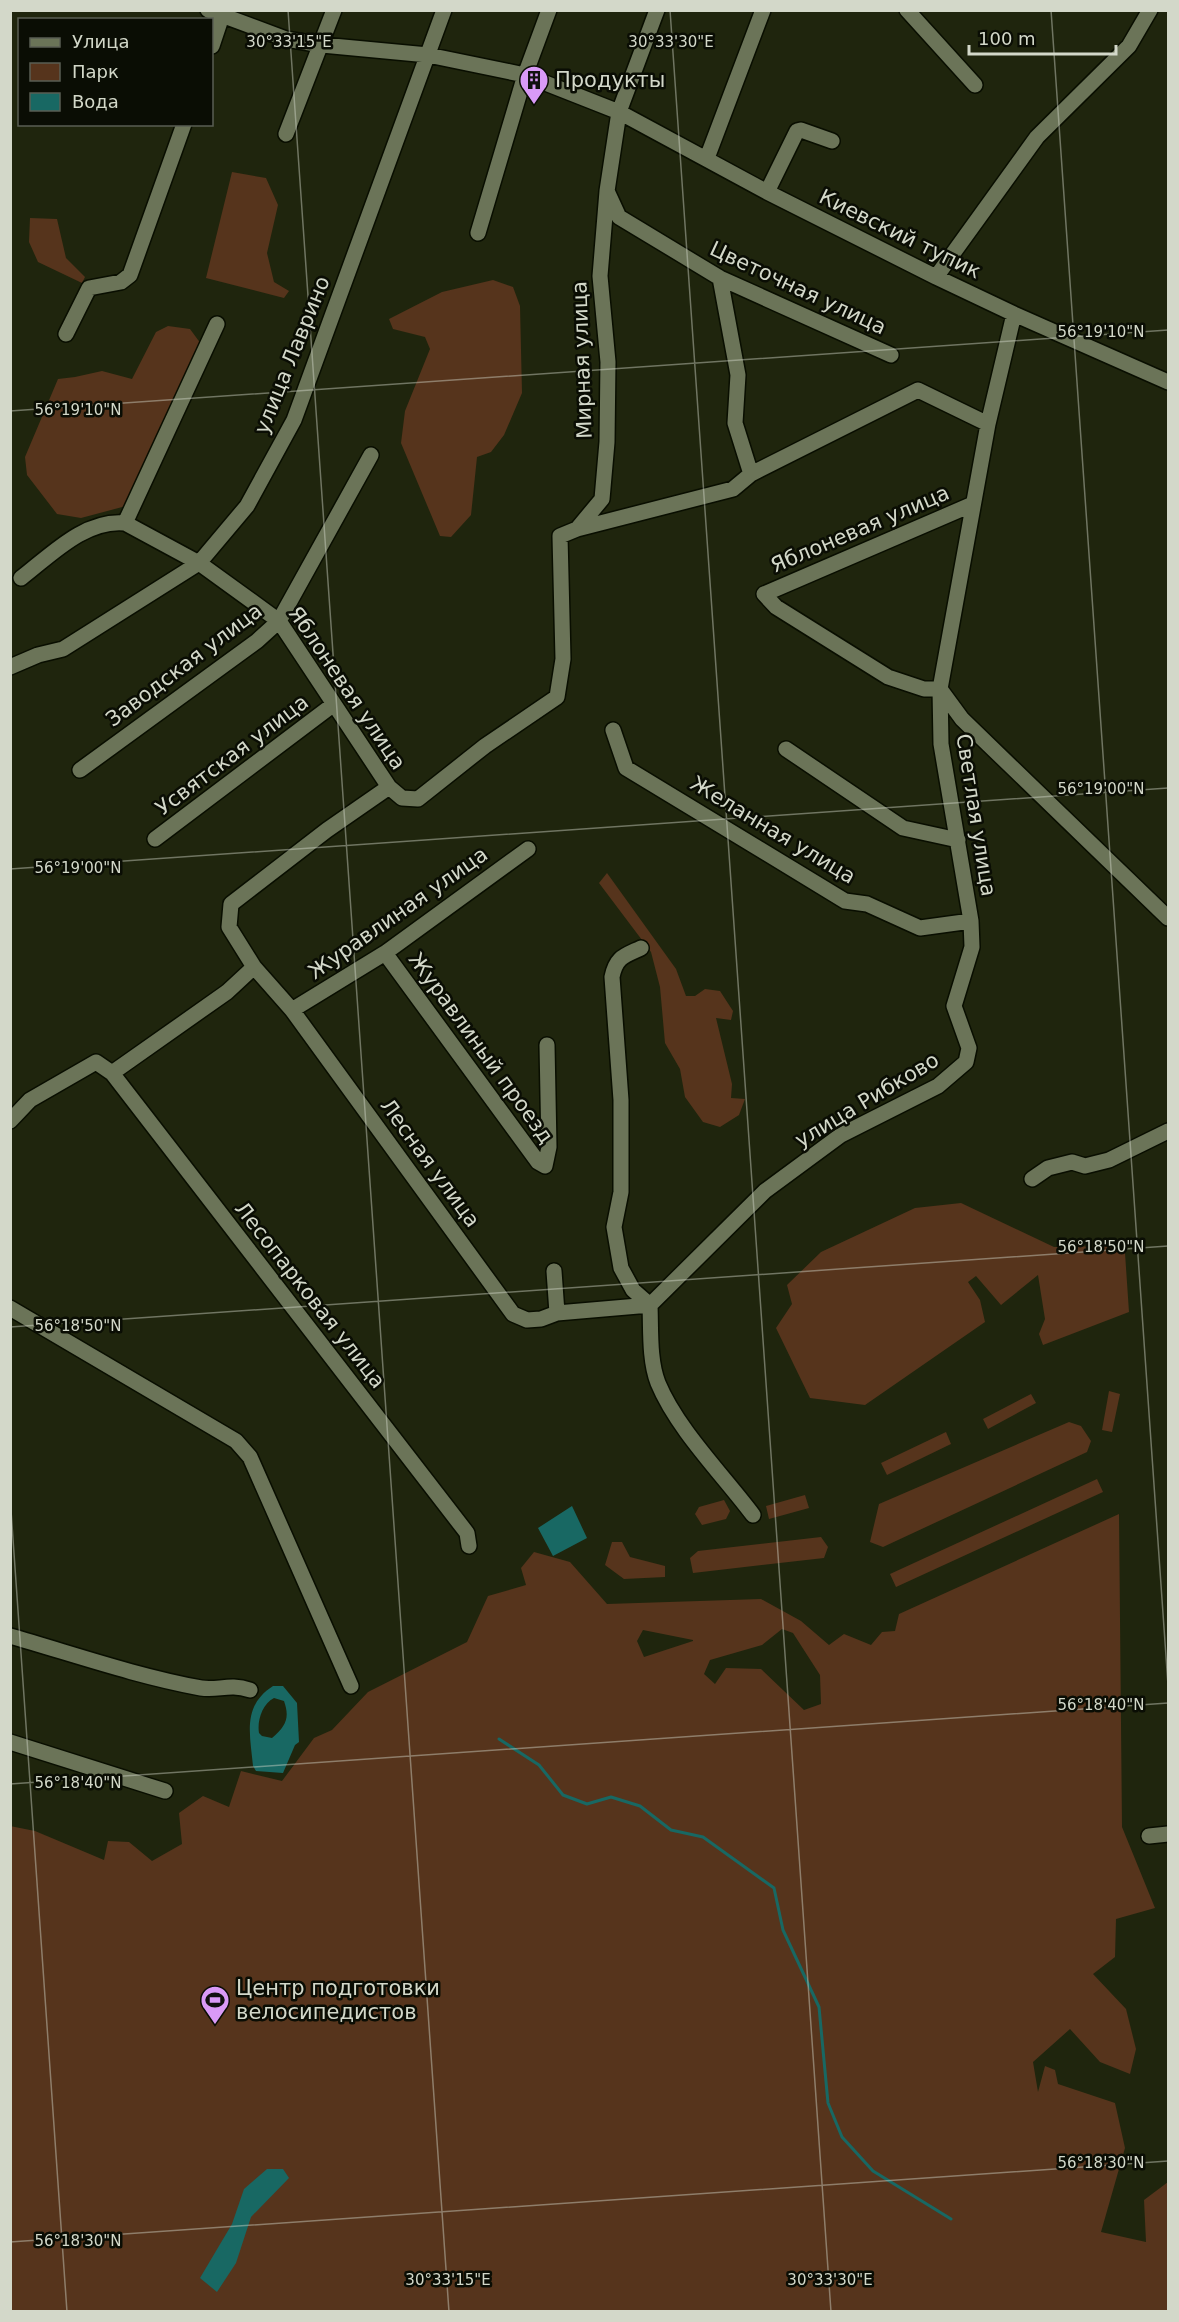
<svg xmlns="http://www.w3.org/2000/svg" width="1179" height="2322" font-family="'DejaVu Sans',sans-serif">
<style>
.green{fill:#56341c;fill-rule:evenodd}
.water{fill:#186863;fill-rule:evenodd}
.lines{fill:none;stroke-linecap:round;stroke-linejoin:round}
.stream{stroke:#186863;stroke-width:3}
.minor-casing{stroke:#090e00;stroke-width:18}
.minor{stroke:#6b7458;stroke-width:15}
.ticks{fill:none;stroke:#d3d8c9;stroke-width:1.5;stroke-opacity:0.45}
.labels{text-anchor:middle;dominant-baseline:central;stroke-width:5;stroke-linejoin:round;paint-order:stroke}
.poi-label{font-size:21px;fill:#d3d8c9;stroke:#0a0d04;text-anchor:start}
.street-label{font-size:21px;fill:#d3d8c9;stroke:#0a0d04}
.ticks-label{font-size:15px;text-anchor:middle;fill:#d3d8c9;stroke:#0a0d04;stroke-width:5;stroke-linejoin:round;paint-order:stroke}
</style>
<rect width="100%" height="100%" fill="#1f250d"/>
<!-- green -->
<path class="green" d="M232,172L266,178L278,205L267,253L274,282L289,291L284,298L206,278Z
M30,218L57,219L66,258L85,277L82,283L38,262L29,242Z
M493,280L513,287L520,306L522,393L504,435L491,452L477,457L471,515L451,537L440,536L401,443L405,411L430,349L425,337L393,329L389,319L442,292Z
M168,326L190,329L201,344L126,506L81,518L57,514L27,475L25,457L58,379L75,377L102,371L132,379L156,332Z
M607,873L676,969L686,996H695L705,989L720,991L733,1011L731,1020L716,1018L732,1084L731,1098L745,1099L739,1115L720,1127L703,1122L685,1097L680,1069L665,1043L660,987L651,952L599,883Z
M961,1203L1054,1247L1111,1246L1125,1253L1129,1312L1043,1345L1039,1334L1045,1319L1038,1275L1001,1305L976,1276L968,1282L980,1300L985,1322L865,1405L810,1398L776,1328L792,1304L787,1285L821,1252L915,1208Z
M1109,1391L1120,1394L1112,1432L1102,1430Z
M1031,1394L1036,1403L988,1429L983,1419Z
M1069,1422L1081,1426L1091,1441L1087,1452L883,1547L870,1542L879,1504Z
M946,1432L951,1444L887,1475L881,1463Z
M1097,1479L1103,1492L896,1587L890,1574Z
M805,1495L809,1508L769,1519L766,1506Z
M724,1500L730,1511L726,1519L702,1525L695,1514L699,1507Z
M1119,1514L1122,1827L1155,1908L1116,1919L1115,1957L1093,1974L1126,2009L1136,2049L1130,2074L1100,2062L1070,2029L1033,2062L1038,2092L1045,2066L1055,2070L1058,2084L1115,2103L1125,2148L1101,2232L1146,2242L1144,2200L1168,2182V2311H11L10,1826L35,1831L104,1860L108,1841L129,1842L152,1861L182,1844L179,1813L203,1796L229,1807L241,1771L282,1781L314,1738L332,1730L368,1692L467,1642L488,1596L526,1585L521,1568L534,1552L570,1562L607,1604L761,1599L801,1621L829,1645L844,1634L871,1645L882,1632L895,1631L899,1614ZM782,1629L793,1633L820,1675L821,1704L804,1710L761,1669L726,1668L715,1684L704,1674L710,1660L762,1645ZM643,1630L693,1640V1641L644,1657L637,1641Z
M821,1537L828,1547L824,1558L693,1573L690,1558L698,1551Z
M612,1542H622L630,1557L665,1566V1577L624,1579L605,1565Z"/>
<!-- water -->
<path class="water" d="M572,1506L587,1538L553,1556L538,1528Z
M273,1686H283L297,1703L299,1742L295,1745L283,1773L256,1771L253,1766C250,1734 242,1706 273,1686ZM274,1698L284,1701C290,1718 286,1726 272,1738L262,1736L259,1733C257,1721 262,1704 274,1698Z
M267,2169H283L289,2178L251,2217L236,2263L217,2292L200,2278L232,2224L244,2189Z"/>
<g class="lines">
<!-- stream -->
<path class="stream" d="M499,1739L539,1765L563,1795L587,1804L611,1797L640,1806L671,1830L703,1837L774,1888L783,1930L819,2007L828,2103L842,2137L873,2171L951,2219"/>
<!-- minor casing -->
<g class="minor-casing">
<path id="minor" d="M208,10L286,39L322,45L428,55L525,75L619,112L767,192L936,277L1014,314L1168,382
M907,10L975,85
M212,46L224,10
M286,134L334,10
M707,158L763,10
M767,192L797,131L801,130L832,141
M608,193L619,217L720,278L891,355
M478,233L525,75L549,10
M936,277L1037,137L1129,46L1150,10
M720,278L738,375L735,423L751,474
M66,334L89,288L121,282L130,275L184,124
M125,523L199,563L279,621L389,787L402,798L418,799L485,746L557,697L563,659L560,536L577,529L602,499L607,442L608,362L600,276L607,191L619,112L657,10
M577,529L733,489L751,474L918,390L988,424
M21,578C51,555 85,519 125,523L217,324
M10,667L38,655L63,649L199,563L247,506L294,420L444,10
M940,689H924L888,677L776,607L764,594L973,504
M940,689L962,719L1168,918
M613,730L626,768L845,901L867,904L920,928L971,921
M786,749L903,828L958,840
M80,770L257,641L279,621L371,455
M389,787L327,830L231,904L229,927L254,967L292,1010L513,1314L527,1320L541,1319L557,1313L650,1305L765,1191L841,1135L938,1086L966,1062L969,1048L954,1006L972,947L971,921L941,744L940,689L988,424L1014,314
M155,839L334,704
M641,948C624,956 616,957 612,977L621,1100V1192L614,1227L621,1268L633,1290L650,1305C651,1329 649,1360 658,1383C677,1429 723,1475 753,1515
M385,953L538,1162L545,1166L549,1147L547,1045
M292,1010L385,953L528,849
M112,1073L467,1533L469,1546
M10,1121L30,1100L96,1062L112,1073L227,992L254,967
M1032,1179L1048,1168L1072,1162L1085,1166L1109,1160L1168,1131
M554,1271L557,1313
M10,1308L236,1441L250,1457L351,1686
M10,1636C73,1654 136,1676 201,1688C218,1691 229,1683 250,1690
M10,1742L165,1791
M1149,1836L1168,1834"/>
</g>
<!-- minor -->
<use href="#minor" class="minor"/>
</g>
<!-- ticks -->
<path class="ticks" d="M288,10L449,2312M670,10L831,2312M1051,10L1168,1685M10,411L1168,330M10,869L1168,788M10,1327L1168,1246M10,1496L67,2312M10,1784L1168,1703M10,2242L1168,2161"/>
<!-- icons -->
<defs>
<g id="building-pin" transform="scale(1.5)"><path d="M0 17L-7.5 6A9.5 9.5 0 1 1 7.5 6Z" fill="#d99af7" stroke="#0a0d04"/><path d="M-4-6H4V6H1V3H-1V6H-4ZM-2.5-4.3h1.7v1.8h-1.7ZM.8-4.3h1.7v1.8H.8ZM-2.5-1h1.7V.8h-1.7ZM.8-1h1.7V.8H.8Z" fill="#111"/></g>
<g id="stadium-pin" transform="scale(1.5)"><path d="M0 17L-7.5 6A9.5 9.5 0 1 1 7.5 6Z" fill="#d99af7" stroke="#0a0d04"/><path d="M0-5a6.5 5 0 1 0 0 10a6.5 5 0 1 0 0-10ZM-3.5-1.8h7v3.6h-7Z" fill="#111"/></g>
</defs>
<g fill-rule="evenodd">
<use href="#building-pin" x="534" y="80"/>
<use href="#stadium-pin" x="215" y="2000"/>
</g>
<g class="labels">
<!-- poi labels -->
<g class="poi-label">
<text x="555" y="80">Продукты</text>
<text x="236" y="1988">Центр подготовки<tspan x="236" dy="24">велосипедистов</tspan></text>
</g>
<!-- street labels -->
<g class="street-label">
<text transform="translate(900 234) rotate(26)">Киевский тупик</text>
<text transform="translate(798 288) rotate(25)">Цветочная улица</text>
<text transform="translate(292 355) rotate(-68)">улица Лаврино</text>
<text transform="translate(582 360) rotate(-92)">Мирная улица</text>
<text transform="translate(860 529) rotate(-23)">Яблоневая улица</text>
<text transform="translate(184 665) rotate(-37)">Заводская улица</text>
<text transform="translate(347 688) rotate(56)">Яблоневая улица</text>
<text transform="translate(232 755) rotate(-37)">Усвятская улица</text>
<text transform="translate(976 815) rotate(81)">Светлая улица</text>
<text transform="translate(773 830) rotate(31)">Желанная улица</text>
<text transform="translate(398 913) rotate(-35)">Журавлиная улица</text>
<text transform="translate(481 1048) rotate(54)">Журавлиный проезд</text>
<text transform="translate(867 1100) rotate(-31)">улица Рибково</text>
<text transform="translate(430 1163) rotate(54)">Лесная улица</text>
<text transform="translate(310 1295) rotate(52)">Лесопарковая улица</text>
</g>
</g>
<g class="ticks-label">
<text x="289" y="47">30°33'15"E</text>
<text x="671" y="47">30°33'30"E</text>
<text x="1101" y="337">56°19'10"N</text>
<text x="78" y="415">56°19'10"N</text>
<text x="1101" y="794">56°19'00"N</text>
<text x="78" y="873">56°19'00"N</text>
<text x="1101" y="1252">56°18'50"N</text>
<text x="78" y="1331">56°18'50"N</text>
<text x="1101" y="1710">56°18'40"N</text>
<text x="78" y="1788">56°18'40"N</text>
<text x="1101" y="2168">56°18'30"N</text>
<text x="78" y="2246">56°18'30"N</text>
<text x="448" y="2285">30°33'15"E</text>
<text x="830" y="2285">30°33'30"E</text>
</g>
<!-- border -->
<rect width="1179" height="2322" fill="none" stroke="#d3d8c9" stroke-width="24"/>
<!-- legend -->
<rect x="18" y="18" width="195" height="108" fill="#0a0d04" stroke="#5a5e53" stroke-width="1.5"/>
<rect x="30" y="38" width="30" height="9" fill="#6b7458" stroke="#5a5e53" stroke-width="1.5"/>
<text x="72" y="48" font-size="18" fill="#d3d8c9">Улица</text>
<rect x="30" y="63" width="30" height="18" fill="#56341c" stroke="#5a5e53" stroke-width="1.5"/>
<text x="72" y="78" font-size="18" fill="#d3d8c9">Парк</text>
<rect x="30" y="93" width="30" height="18" fill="#186863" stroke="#5a5e53" stroke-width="1.5"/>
<text x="72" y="108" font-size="18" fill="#d3d8c9">Вода</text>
<!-- scale -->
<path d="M969 45v9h147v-9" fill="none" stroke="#d3d8c9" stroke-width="3"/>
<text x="978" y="45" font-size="18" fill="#d3d8c9" stroke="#0a0d04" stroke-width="4.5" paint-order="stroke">100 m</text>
</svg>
